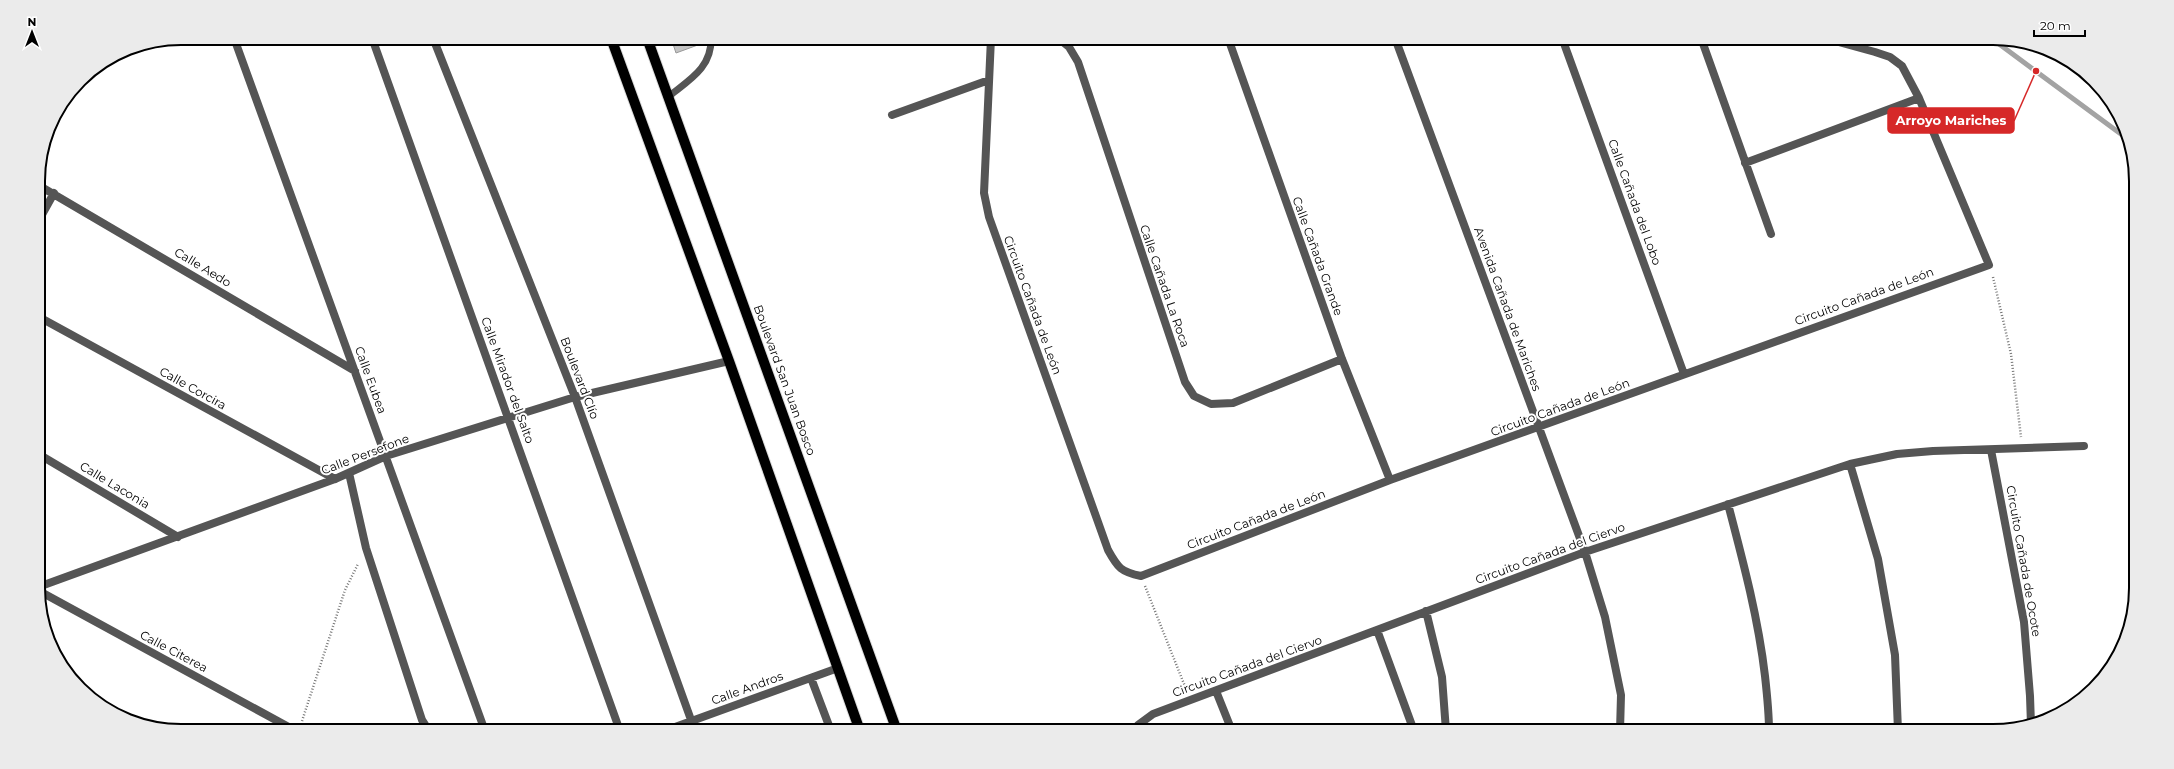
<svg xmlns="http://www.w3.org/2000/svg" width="2174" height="769" font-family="Montserrat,sans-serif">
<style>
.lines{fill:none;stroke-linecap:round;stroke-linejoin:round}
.stream{stroke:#a3a3a3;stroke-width:5}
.building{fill:#c4c4c4;stroke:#999}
.primary-casing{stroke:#dbdbdb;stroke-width:12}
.path{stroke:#777;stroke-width:2.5;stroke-dasharray:1 2;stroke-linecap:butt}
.service{stroke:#555;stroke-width:7}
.minor{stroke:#555;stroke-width:8}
.primary{stroke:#000;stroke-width:10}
.labels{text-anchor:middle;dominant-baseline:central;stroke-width:4;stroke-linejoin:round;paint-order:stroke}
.street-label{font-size:12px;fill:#000;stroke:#fff}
.rim{fill:none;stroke:#000;stroke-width:2}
.leader{fill:none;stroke:#d62828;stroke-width:1.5}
.callout-dot{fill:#d62828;stroke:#fff;stroke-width:1.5}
.callout{fill:#d62828;stroke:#d62828;stroke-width:1.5}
.callout-label{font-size:13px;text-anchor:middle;font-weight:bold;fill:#fff}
</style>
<rect width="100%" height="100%" fill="#fff"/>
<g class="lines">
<!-- stream -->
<path class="stream" d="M1991,38L2129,140"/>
</g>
<!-- building -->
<path class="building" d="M671,38H706V42L676,53Z"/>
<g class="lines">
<!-- primary casing -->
<g class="primary-casing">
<path id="primary" d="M611,38L729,361L860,731
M647,38L897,731"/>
</g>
<!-- path -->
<path class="path" d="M595,38L597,45
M1993,277L2011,354L2021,437
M1145,586L1186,689
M302,721L345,590L358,564"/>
<!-- service -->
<path class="service" d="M668,97C689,80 712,68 711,38"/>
<!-- minor -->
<path class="minor" d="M234,38L485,731
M372,38L620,731
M433,38L575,397L695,731
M991,38L984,193L989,217L1108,550C1118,568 1121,572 1141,576L1390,480L1989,265L1919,98L1902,66L1890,57L1875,52L1824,38
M1058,38L1069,47L1078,62L1185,382L1194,396L1211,404L1233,403L1342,359
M1228,38L1342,359L1390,480
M1395,38L1585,552L1605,617L1621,695L1620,731
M1562,38L1684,374
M1701,38L1771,234
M892,115L989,80
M1745,163L1919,98
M38,185L355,371
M39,220L54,193
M39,317L335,479
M1991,450L2024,622L2030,696L2031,725
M40,455L178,537
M1850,464L1878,559L1895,655L1898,731
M349,473L366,548L422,720L429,731
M1728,504C1743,561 1758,617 1765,676C1767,694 1769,712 1769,731
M41,586L335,479L386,456L575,397L729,361
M41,592L296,731
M1426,611L1442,677L1446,731
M1377,630L1414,731
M811,678L831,731
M1216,691L1232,731
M664,731L838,668
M1134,731L1138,725L1153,714L1585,552L1850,464L1897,454L1933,451L2084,446"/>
<!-- primary -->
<use href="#primary" class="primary"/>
</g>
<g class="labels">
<!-- street labels -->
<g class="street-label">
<text transform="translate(1635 202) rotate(70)">Calle Cañada del Lobo</text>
<text transform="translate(1318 256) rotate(70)">Calle Cañada Grande</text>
<text transform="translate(203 267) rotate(31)">Calle Aedo</text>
<text transform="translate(1165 286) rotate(71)">Calle Cañada La Roca</text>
<text transform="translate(1864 296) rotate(-20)">Circuito Cañada de León</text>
<text transform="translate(1033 305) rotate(70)">Circuito Cañada de León</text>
<text transform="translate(1508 309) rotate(70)">Avenida Cañada de Mariches</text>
<text transform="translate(580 378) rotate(69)">Boulevard Clío</text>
<text transform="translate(371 380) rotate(70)">Calle Eubea</text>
<text transform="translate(508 380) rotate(70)">Calle Mirador del Salto</text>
<text transform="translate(785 380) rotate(70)">Boulevard San Juan Bosco</text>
<text transform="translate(193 388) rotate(29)">Calle Corcira</text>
<text transform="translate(1560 407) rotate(-20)">Circuito Cañada de León</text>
<text transform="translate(365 454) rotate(-21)">Calle Persefone</text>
<text transform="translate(115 485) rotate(31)">Calle Laconia</text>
<text transform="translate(1256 519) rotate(-21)">Circuito Cañada de León</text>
<text transform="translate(1550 553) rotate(-20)">Circuito Cañada del Ciervo</text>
<text transform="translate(2024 561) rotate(80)">Circuito Cañada de Ocote</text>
<text transform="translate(174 651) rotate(28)">Calle Citerea</text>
<text transform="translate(1247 666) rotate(-20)">Circuito Cañada del Ciervo</text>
<text transform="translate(747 688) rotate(-20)">Calle Andros</text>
</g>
</g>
<!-- crop -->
<path d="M0 0H2174V769H0ZM181 45H1993A136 136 0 0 1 2129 181V588A136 136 0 0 1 1993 724H181A136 136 0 0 1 45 588V181A136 136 0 0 1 181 45Z" fill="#ebebeb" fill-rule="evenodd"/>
<path class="rim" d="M181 45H1993A136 136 0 0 1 2129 181V588A136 136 0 0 1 1993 724H181A136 136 0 0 1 45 588V181A136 136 0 0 1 181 45Z"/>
<!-- callouts -->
<path class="leader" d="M2036 71L2014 121"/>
<circle class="callout-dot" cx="2036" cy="71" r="4"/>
<rect class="callout" x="1888" y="108" width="126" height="25" rx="4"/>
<g class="callout-label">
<text x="1951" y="125">Arroyo Mariches</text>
</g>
<!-- north arrow -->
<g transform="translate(32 32)" stroke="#ffffff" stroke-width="3" paint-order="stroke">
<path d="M0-3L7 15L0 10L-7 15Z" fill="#000000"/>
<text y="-6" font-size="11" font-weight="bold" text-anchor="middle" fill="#000000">N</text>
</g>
<!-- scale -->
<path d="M2034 30v6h51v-6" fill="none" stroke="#000000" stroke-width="2"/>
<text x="2040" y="30" font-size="12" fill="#000000" stroke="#ffffff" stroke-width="3" paint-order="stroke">20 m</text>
</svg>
